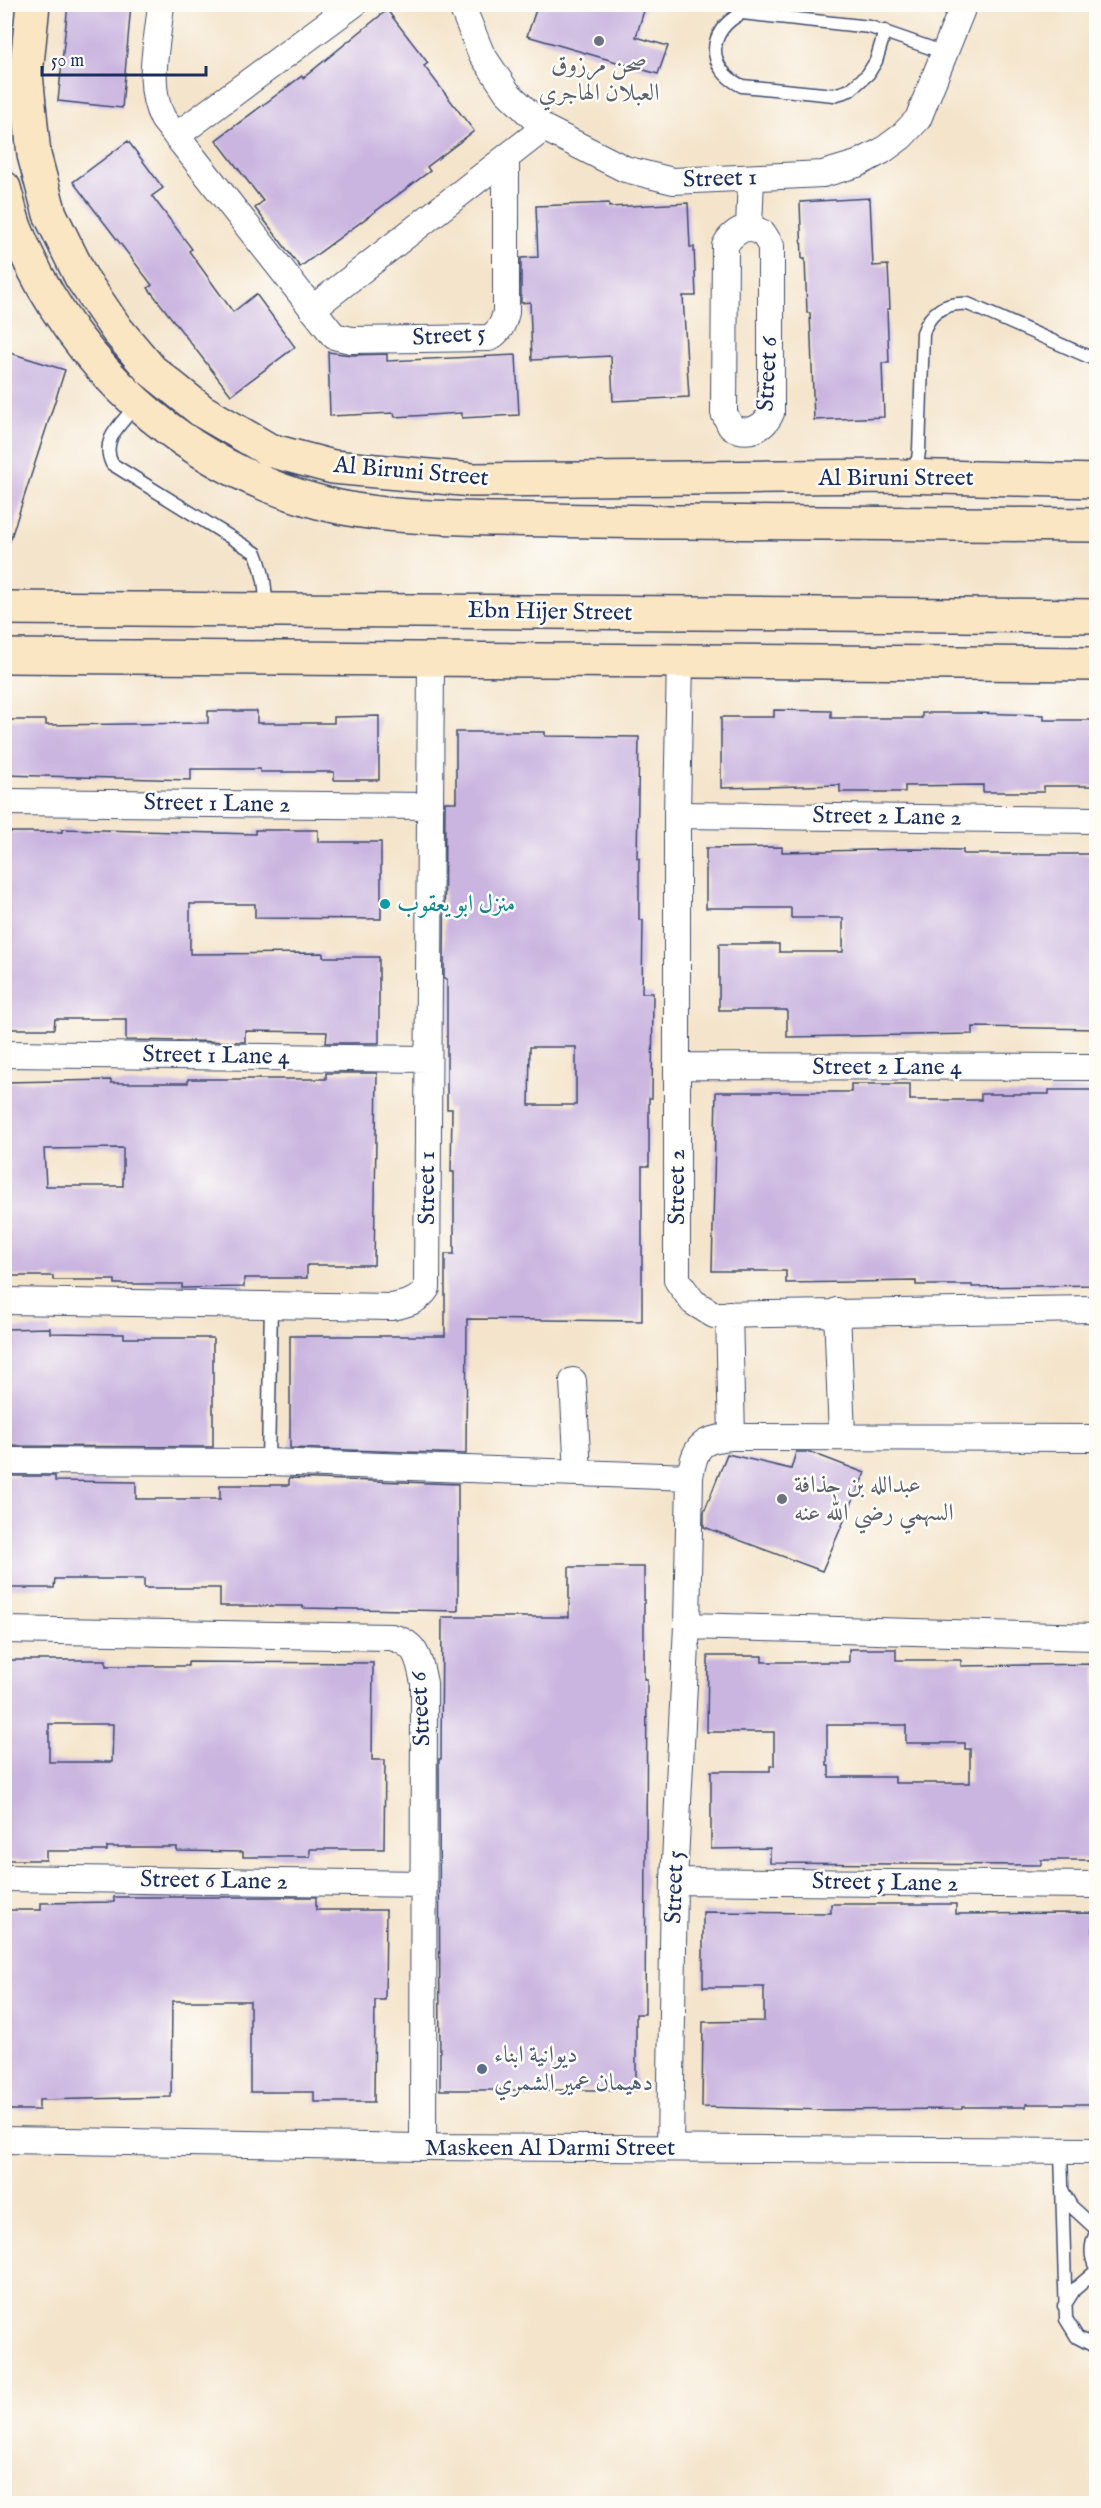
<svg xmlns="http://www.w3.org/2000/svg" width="1101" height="2508" font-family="'IM FELL English',Amiri,serif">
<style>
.building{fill:#cab5e0;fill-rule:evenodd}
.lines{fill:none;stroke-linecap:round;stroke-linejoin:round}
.lane-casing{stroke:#3c4a6e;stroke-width:15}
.street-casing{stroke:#3c4a6e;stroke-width:28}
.secondary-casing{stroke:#3c4a6e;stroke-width:36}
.lane{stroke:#fff;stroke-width:12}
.street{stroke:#fff;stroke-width:26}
.secondary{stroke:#fbe6c4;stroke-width:33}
.worship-dot{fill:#6b7280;stroke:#fdfcf7;stroke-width:2}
.culture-dot{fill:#0f9aa8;stroke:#fdfcf7;stroke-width:2}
.service-dot{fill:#5c6f8a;stroke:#fdfcf7;stroke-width:2}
.labels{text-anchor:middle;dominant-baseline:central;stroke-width:5;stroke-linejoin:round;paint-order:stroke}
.worship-label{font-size:24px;fill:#5b616d;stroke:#fdfcf7}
.street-label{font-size:24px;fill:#1b2f5e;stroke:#fdfcf7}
.culture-label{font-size:24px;fill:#0d838f;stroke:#fdfcf7;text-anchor:start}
.service-label{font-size:24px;fill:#4e5e75;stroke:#fdfcf7;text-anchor:start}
</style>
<rect width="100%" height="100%" fill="#fdfcf7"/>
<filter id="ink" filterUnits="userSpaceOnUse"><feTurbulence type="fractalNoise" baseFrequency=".0167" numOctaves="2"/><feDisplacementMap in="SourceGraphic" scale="12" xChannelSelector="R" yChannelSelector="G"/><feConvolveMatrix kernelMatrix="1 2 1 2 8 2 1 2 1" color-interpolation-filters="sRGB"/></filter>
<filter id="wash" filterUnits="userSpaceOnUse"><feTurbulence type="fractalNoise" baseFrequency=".008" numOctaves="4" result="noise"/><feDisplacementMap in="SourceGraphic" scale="24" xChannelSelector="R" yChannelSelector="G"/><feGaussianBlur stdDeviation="1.35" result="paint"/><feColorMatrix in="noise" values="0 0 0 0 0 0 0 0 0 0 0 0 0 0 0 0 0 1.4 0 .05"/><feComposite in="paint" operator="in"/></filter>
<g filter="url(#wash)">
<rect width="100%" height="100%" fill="#f4e4cb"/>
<g id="blocks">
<!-- building -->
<path class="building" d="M68,4H131L122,108L58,101Z
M538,4H646L636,37L668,46L658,74L527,36Z
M387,10L428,63L424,66L474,131L427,167L430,171L300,267L255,208L263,201L216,140L302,76L303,78Z
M128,141L163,188L152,196L192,249L189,251L233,312L256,294L295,347L231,395L148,288L152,285L73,182Z
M870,198L873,266L888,265L890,309H887L889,363H882L884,417L814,420L810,313H807L805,259H802L800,202Z
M609,203V207L688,203L690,247H694L696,296H683L689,397L613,401L611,356L532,360L530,302L521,303V258L538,257L536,206Z
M4,351L65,370L8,547L4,546Z
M328,352L351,355L387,354V361L516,355L519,415L462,418V413L395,417L394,413L330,416Z
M774,710L831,711V718H922V713H975L1044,715V720H1096V786H1044V792H983V785L905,786V792H840V785L721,788V717H774Z
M208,711H257V723H334V717L379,716V780H334V772H260V769H191V780L4,775V720H46V725L208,723Z
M456,732H545V736L639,737L637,858H639V920H643L642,993H653L652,1098H649V1166H642V1321L467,1319L466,1454L290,1448V1336H445V1254H454V1172H451L452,1109H447V979H444L445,802H456ZM530,1047H576V1105H529Z
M62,829L255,834V830H318V842H381V919L255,918V904H190V954L323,953V957H379V1043H326L327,1032L245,1031V1042L126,1040V1019H55L54,1029H4V832H62Z
M782,847V852L910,849L963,850V854H1096V1029L973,1027V1034L787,1037V1010H719V944H779V952H843V918H791V908H706V848Z
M326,1073H377L374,1265H307V1278H244V1287L182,1288V1284H115V1280H53V1276H4V1082L111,1080V1083H188V1079H326ZM123,1148V1186H46L44,1149Z
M851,1084H910V1100H981V1094H1049V1090H1096V1285L972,1287V1285H916V1281L786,1283V1271H712L716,1092H851Z
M50,1328V1333L124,1334V1338H213V1447L4,1446V1329Z
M796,1452H810L865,1473L822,1571L704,1527V1512L727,1454L791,1469Z
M4,1476H55V1481L136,1482V1499H220V1485H289V1478L458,1484V1611L303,1608V1606H220V1588H144V1579H55L54,1588H4Z
M569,1567H644V1679H647L645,2014H636V2090H440L439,1759H441L442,1617H569Z
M849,1649H896V1660H961V1666L1096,1664V1860H1041V1865L770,1863V1848L711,1849V1771H770V1766H774V1732H707L708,1656H762V1662H849ZM827,1725H906V1743H965V1749H970V1783H895V1777H829V1766H827Z
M4,1660H106V1666H188V1662L373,1663L372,1760H385L384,1849H310V1857H243V1852L177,1851V1847H107V1851H46V1860H4ZM49,1724H113L112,1762H49Z
M114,1897H316V1910H386L385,2000H375L374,2102H314V2092H250V2001H172L171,2097L39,2100V2110H4V1910H41V1903L114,1902Z
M831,1904H956V1914L1093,1913L1095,2104H1026V2107H962V2109L828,2110L702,2107L703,2022L764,2021V1987H703V1912L831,1913Z"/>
</g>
</g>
<g filter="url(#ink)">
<use href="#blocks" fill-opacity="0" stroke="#3c4a6e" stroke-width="1.5"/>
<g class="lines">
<!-- lane casing -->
<g class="lane-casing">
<path id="lane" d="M885,31L876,61L868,74L850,90L834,95L742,86C706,69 706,31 742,13L870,27L945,53
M136,405C121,425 100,439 112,464L256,553C264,573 266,589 266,610
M910,471L918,459L919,451L923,333C930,311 946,302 968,304L1096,360
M268,1462L271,1304
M1061,2151L1066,2319L1077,2337L1096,2347
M1062,2190L1071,2206L1096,2229
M1096,2233C1090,2246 1090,2256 1096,2268
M1064,2306L1074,2290L1096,2271"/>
</g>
<!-- street casing -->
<g class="street-casing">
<path id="street" d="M161,4C158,42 145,85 163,119L334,336L351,340L489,338C500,331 503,325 506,312V160
M461,4L481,53L507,92L544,128L625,169L673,181L823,174L857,164L882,151L901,137L918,119L964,4
M176,136L354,4
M749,227L763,233L771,246V413C763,430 748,435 731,427L724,413L725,246C730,235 738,230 749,227Z
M749,227L751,178
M312,309L544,128
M680,659L677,815V1280L693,1302L714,1315L1096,1309
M4,802L429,806
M677,815L1096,820
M4,1054L427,1059
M678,1066L1096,1067
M4,1301L392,1307C407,1304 419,1301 427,1288L431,659
M837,1311L842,1436
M729,1314L732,1437
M573,1381L578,1473
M4,1461L268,1462L690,1477
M687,1626L1096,1637
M4,1630L391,1637C417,1643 419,1659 424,1683L423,2147
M4,1878L424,1884
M674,1881L1096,1885
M4,2140L423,2147L1096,2151
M670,2148L674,1881L687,1626L690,1477C695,1447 700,1439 732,1437L1096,1438"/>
</g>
<!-- secondary casing -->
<g class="secondary-casing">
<path id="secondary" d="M33,4L26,74L34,155L50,214L81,277L117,330L151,370L202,411L269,450L333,467L473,480L902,476L1096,481
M4,188C8,202 11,217 16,230C71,365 182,466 322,503C378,518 439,517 496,519C559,520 621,522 684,522C821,523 959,524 1096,525
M4,608L1096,616
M4,656L1096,664"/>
</g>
<!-- lane -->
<use href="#lane" class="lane"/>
<!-- street -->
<use href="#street" class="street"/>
<!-- secondary -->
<use href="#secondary" class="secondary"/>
</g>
</g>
<!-- markers -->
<g class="worship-dot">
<circle cx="599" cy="41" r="6"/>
<circle cx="782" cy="1499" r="6"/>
</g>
<circle class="culture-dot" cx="385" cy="904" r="6"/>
<circle class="service-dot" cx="482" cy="2069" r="6"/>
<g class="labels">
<!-- worship labels -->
<g class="worship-label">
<text x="599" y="65">صحن مرزوق<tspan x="599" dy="28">العبلان الهاجري</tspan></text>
<text x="794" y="1485" text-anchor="start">عبدالله بن حذافة<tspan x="794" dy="28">السهمي رضي الله عنه</tspan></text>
</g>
<!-- street labels -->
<g class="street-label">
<text transform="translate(720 179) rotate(-2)">Street 1</text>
<text transform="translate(449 336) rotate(-4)">Street 5</text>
<text transform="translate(768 374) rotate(-87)">Street 6</text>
<text transform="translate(411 472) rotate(5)">Al Biruni Street</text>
<text x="896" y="478">Al Biruni Street</text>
<text transform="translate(550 612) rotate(1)">Ebn Hijer Street</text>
<text transform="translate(217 804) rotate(1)">Street 1 Lane 2</text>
<text transform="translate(887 817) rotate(1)">Street 2 Lane 2</text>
<text transform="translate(216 1056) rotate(1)">Street 1 Lane 4</text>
<text x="887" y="1067">Street 2 Lane 4</text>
<text transform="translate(677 1187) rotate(-90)">Street 2</text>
<text transform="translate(427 1188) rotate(-90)">Street 1</text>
<text transform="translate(421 1709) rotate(-93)">Street 6</text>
<text transform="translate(214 1881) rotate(1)">Street 6 Lane 2</text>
<text transform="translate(885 1883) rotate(1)">Street 5 Lane 2</text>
<text transform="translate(675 1887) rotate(-88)">Street 5</text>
<text x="550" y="2148">Maskeen Al Darmi Street</text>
</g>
<!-- culture labels -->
<g class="culture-label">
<text x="397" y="904">منزل ابو يعقوب</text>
</g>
<!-- service labels -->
<g class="service-label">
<text x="494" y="2055">ديوانية ابناء<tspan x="494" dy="28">دهيمان عمير الشمري</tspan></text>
</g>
</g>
<!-- margin -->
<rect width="1101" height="2508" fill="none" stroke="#fdfcf7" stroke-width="24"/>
<!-- scale -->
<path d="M42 66v9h164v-9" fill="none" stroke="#1b2f5e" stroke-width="3"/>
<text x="51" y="66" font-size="18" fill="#1b2f5e" stroke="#fdfcf7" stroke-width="4.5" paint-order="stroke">50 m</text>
</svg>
